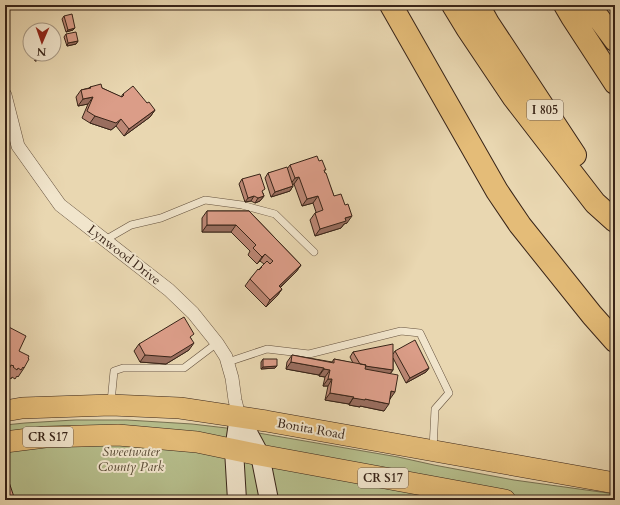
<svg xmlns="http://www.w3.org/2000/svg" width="620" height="505" font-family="Cardo,serif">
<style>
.green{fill:#b6be8c;stroke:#777152}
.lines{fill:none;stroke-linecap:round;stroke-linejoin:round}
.service-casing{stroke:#64513e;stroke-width:8}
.minor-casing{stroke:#64513e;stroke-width:14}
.secondary-casing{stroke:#382418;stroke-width:20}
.primary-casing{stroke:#382418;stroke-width:22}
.motorway-casing{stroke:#382418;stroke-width:24}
.service{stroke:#f1e5cc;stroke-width:7}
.minor{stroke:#f1e5cc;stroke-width:13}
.secondary{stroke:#f1e5cc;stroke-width:18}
.primary{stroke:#e4bc78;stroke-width:21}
.motorway{stroke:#e4bc78;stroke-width:22}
.wall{fill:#bc8775;stroke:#382418}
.shaded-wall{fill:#996e5f;stroke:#382418}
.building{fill:#db9d88;stroke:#382418}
.labels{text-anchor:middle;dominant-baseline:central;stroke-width:4;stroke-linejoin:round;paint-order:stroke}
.shield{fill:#f1e5cc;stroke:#705e4e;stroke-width:1}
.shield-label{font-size:12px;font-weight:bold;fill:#382418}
.street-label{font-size:13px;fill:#382418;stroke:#f1e5cc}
.park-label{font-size:13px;font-style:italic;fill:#584a35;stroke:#f1e5cc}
</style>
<rect width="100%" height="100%" fill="#e9d7b1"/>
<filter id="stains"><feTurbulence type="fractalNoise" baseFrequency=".005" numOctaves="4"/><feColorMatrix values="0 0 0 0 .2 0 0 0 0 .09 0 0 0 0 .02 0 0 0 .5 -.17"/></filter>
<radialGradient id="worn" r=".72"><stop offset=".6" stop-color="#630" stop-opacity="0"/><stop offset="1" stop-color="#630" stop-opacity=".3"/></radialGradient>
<!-- green -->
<path class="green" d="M74,420H127L192,424L235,429L398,457L434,465L514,480L615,494V500H5V425L25,423Z"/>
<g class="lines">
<!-- service casing -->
<g class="service-casing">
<path id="service" d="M105,240L131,225L161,218L205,200L242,205L275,214L314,252
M228,362L267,349L309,354L401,331L420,333L449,393L435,409L433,449
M111,402L114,371L123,368H184L217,343"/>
</g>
<!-- minor casing -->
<g class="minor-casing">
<path id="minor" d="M5,95L18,146L60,205L169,290L193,313L217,343L226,357L232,378L235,400L239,416"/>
</g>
<!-- secondary casing -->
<g class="secondary-casing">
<path id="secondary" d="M239,416L260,455L269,500
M237,500L234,450L239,416"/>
</g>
<!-- primary casing -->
<g class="primary-casing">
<path id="primary" d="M5,411L22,408L111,405L180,408L266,421L615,483
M5,442L45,437L118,435L197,442L260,455L505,500"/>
</g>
<!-- motorway casing -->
<g class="motorway-casing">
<path id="motorway" d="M391,5L497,191L520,225L592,315L615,341
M453,5L467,28L514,98L595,203L615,221
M478,5L488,23L575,155
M565,5L572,17L615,83
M589,5L615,40"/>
</g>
<!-- service -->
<use href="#service" class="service"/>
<!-- minor -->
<use href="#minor" class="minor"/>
<!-- secondary -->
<use href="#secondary" class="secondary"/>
<!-- primary -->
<use href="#primary" class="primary"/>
<!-- motorway -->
<use href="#motorway" class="motorway"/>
</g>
<!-- wall -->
<path class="wall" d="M64,16L73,30L66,32L62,19Z
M66,34L78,41L76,44L67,46L64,37Z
M33,54H46L44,59L35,61Z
M90,87L102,88L121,97L123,94L147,103L155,110L150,117L124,136L116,126L111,130L90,123L82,118L88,104L78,106L76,97L81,90L89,88Z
M290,165L324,171L334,196L347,223L344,224L341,228L315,236L310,220L315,213L316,212L313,203L302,206L294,184H292L293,186L290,191L271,197L265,178L268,173L287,169Z
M242,179L263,193L264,196L260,201L255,203L251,201L245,202L239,184Z
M207,211H249L301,265L296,272L280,288L282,289L277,296L266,307L245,286L250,279L264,264L260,261L257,264L248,255L250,251L231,232H202V218Z
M191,338L189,350L166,364L140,362L134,351L139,344Z
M19,351L24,368L18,377L17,376L15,379L12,377L11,379L7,376L8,375L6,374Z
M395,351L429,368L426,372L406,383L393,358V370L390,374V399L384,411L360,406V407L349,405V404L325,400L328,386H323L325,377L319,376V375L286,369L287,362L292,355L332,362L334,359L353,363L350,357L353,352L393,354Z
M263,359L277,366L275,368L261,369V362Z"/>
<!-- shaded-wall -->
<path class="shaded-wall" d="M75,28L73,30L66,32L68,30Z
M78,41L76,44L67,46L68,43Z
M46,57L44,59L35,61L36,59Z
M93,97L88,104L78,106L83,99Z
M155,110L150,117L124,136L129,129Z
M95,116L121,119L116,126L111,130L90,123Z
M299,177L294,184L290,185L295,178Z
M293,186L290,191L271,197L275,192Z
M254,196L251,201L245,202L248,198Z
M264,196L260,201L255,203L258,198Z
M318,196L313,203L302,206L307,199Z
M352,216L347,223L344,224L341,228L315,236L320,229L345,218Z
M207,225H236L231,232H202Z
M265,254L260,261L257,264L262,257Z
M301,265L296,272L274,293L279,286Z
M282,289L277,296L266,307L270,300Z
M194,343L189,350L166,364L140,362L145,355Z
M291,362L324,368L319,375L286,369Z
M361,365L393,370L389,375L357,370Z
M277,366L275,368L261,369L263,367Z
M429,368L426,372L406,383L410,378Z
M324,369L330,370L325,377L319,376Z
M328,379H332L328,386H323Z
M391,391L395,392L390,399Z
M330,393L354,397L349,404L325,400Z
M353,398L365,399L389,404L384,411L360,406V407L349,405Z
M14,497L11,500H5Z"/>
<!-- building -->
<path class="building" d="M72,14L75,28L68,30L64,16Z
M76,32L78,41L68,43L66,34Z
M36,54H46V57L36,59Z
M101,84L102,88L122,97L124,95L123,94L133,86L147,103L149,102L155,110L129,129L121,119L116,123L95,116L87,111L93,97L83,99L81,90L91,88L90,87Z
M317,156L319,161L322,160L326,170H324L325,173H326L334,196L341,194L345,205L348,204L352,216L345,218L346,221L320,229L315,213L323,210L318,196L307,199L299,177L295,178L290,165Z
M287,167L293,186L275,192L268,173Z
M260,174L265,189L262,191L264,196L258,198L254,196L248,198L242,179Z
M207,211H249L301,265L279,286L282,289L270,300L250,279L258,269L259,270L262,267H261L267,261L270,264L273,261L265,254L262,257L253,248L256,245L236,225H207Z
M184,317L194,334L190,337L194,343L171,357L145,355L139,344Z
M5,325L26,336L19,351L29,356L28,358L29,359L24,368L23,367L21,370L18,368L17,370L13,367L14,366L11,365L5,376Z
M415,340L429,368L410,378L395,351Z
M393,344V370L365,366L366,365L360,364L353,352Z
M292,355L334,363V359L366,365L365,369L398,375L395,392L391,391L389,404L365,399V400L353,398L354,397L330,393L332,379H328L330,370L324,369V368L291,362Z
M263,359H277V366L263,367Z
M9,482L14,497L5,500V483Z
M349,497L352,500H346Z"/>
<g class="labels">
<!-- shield labels -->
<g class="shield">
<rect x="527" y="100" width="36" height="20" rx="3"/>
<rect x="23" y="427" width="50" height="20" rx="3"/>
<rect x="358" y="468" width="50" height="20" rx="3"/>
</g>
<g class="shield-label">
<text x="545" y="110">I 805</text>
<text x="48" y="437">CR S17</text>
<text x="383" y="478">CR S17</text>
</g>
<!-- street labels -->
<g class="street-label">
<text transform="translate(124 255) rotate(38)">Lynwood Drive</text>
<text transform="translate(311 429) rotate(10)">Bonita Road</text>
</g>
<!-- park labels -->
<g class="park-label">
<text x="131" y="452">Sweetwater<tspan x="131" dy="15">County Park</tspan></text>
</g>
</g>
<!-- margin -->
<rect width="620" height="505" fill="none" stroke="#e9d7b1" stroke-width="20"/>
<rect x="6" y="6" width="608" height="493" fill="none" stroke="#382418" stroke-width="2"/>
<rect x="10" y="10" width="600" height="485" fill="none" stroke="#382418"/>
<!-- north arrow -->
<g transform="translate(42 42) rotate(182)"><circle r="19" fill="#f1e5cc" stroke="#a79884"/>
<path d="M0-3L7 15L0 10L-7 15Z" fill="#8f2418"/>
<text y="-6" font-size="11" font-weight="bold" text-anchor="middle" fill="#382418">N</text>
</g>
<rect width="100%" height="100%" filter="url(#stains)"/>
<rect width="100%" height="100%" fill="url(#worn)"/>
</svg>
